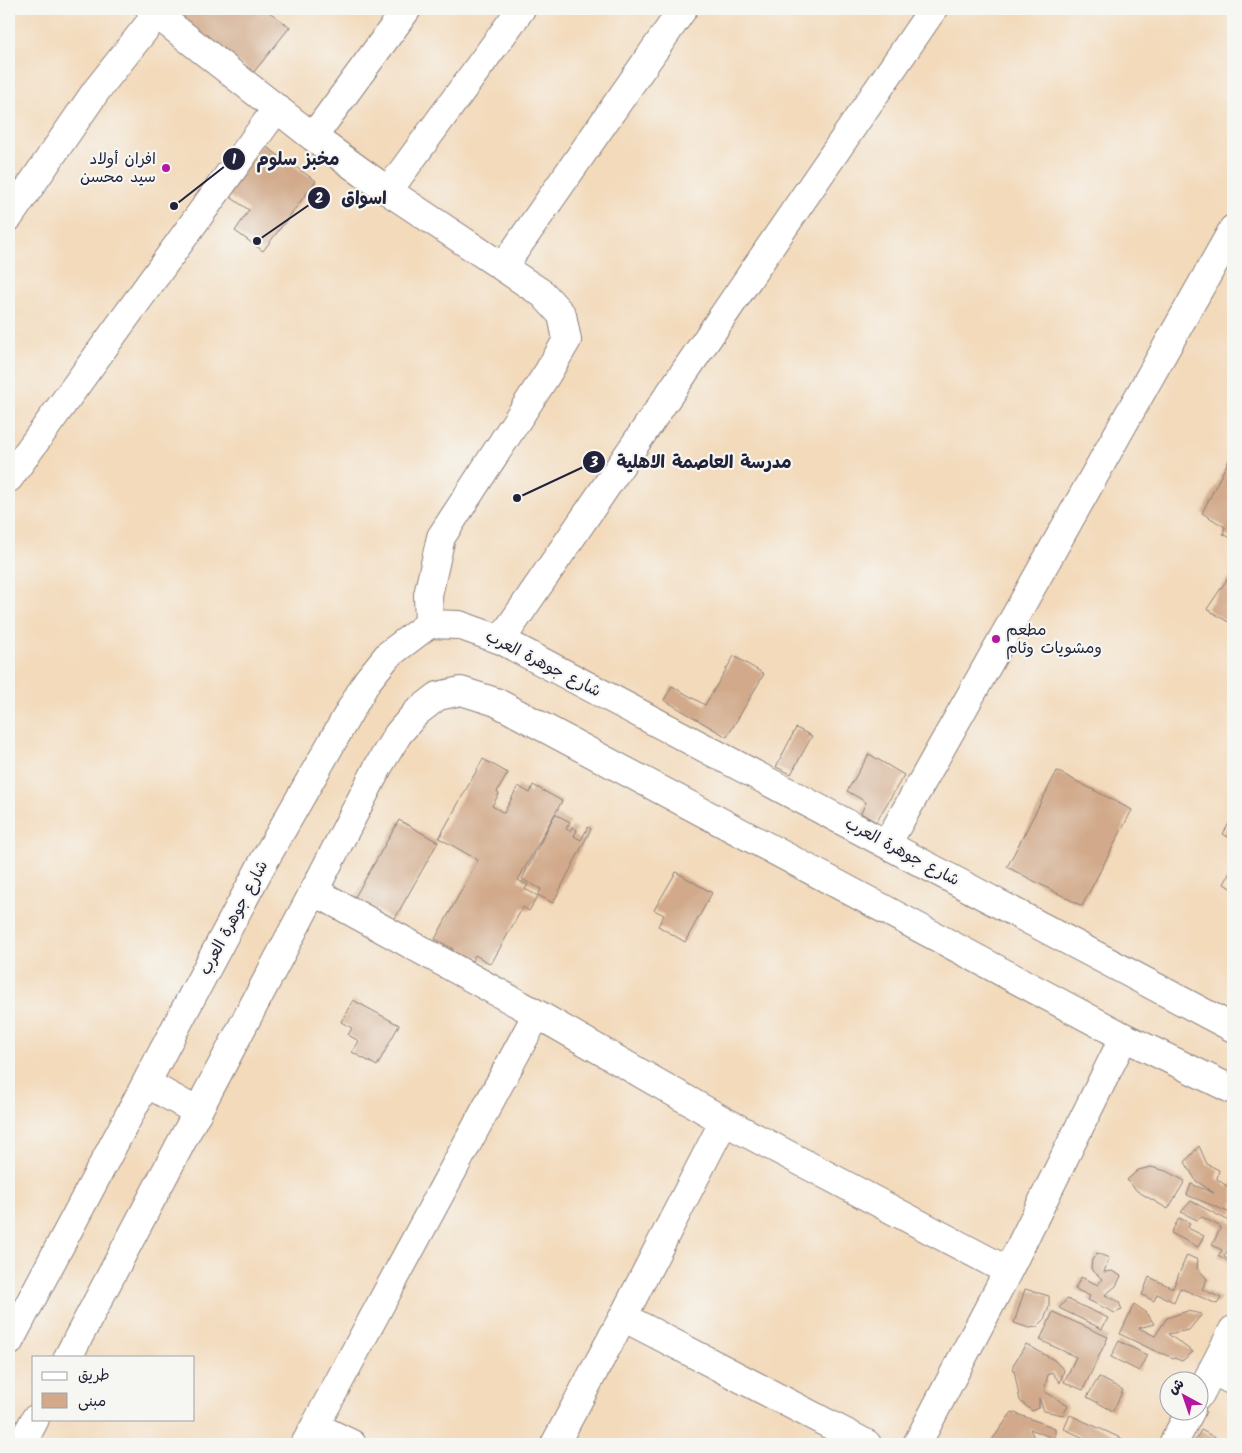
<svg xmlns="http://www.w3.org/2000/svg" width="1242" height="1453" font-family="Kalam,'Playpen Sans Arabic',sans-serif">
<style>
.building{fill:#d2aa8b}
.lines{fill:none;stroke-linecap:round;stroke-linejoin:round}
.street-casing{stroke:#8a7e7b;stroke-width:30}
.street{stroke:#fff;stroke-width:28}
.poi-dot{fill:#b5179e;stroke:#f6f6f2;stroke-width:2}
.labels{text-anchor:middle;dominant-baseline:central;stroke-width:4.5;stroke-linejoin:round;paint-order:stroke}
.poi-label{font-size:16px;fill:#22223b;stroke:#f6f6f2;text-anchor:end}
.street-label{font-size:16px;fill:#22223b;stroke:#f6f6f2}
.leader{fill:none;stroke:#22223b;stroke-width:2}
.callout-dot{fill:#22223b;stroke:#f6f6f2;stroke-width:2}
.mark-label{font-size:15px;text-anchor:middle;font-weight:bold;fill:#fff}
.callout-label{font-size:18px;text-anchor:middle;font-weight:bold;fill:#22223b;stroke:#f6f6f2;stroke-width:4.5;stroke-linejoin:round;paint-order:stroke}
</style>
<rect width="100%" height="100%" fill="#f6f6f2"/>
<filter id="ink" filterUnits="userSpaceOnUse"><feTurbulence type="fractalNoise" baseFrequency=".02" numOctaves="2"/><feDisplacementMap in="SourceGraphic" scale="10" xChannelSelector="R" yChannelSelector="G"/><feConvolveMatrix kernelMatrix="1 2 1 2 8 2 1 2 1" color-interpolation-filters="sRGB"/></filter>
<filter id="wash" filterUnits="userSpaceOnUse"><feTurbulence type="fractalNoise" baseFrequency=".0096" numOctaves="4" result="noise"/><feDisplacementMap in="SourceGraphic" scale="20" xChannelSelector="R" yChannelSelector="G"/><feGaussianBlur stdDeviation="1.12" result="paint"/><feColorMatrix in="noise" values="0 0 0 0 0 0 0 0 0 0 0 0 0 0 0 0 0 1.4 0 .05"/><feComposite in="paint" operator="in"/></filter>
<g filter="url(#wash)">
<rect width="100%" height="100%" fill="#f3dabb"/>
<g id="blocks">
<!-- building -->
<path class="building" d="M164,9H265L290,27L253,73Z
M262,144L316,181L263,251L235,231L249,210L226,194Z
M1233,452V539L1223,534L1225,527L1202,513Z
M1228,578L1233,581V625L1207,609Z
M734,656L764,674L727,737L664,700L672,686L705,705Z
M796,728L812,736L791,774L776,767Z
M869,754L904,775L876,822L861,813L866,802L847,791Z
M483,759L508,773L497,792L499,794L492,806L504,813L518,786L530,793L533,785L562,801L518,880L528,885L525,889L538,896L529,911L523,907L491,964L475,955L472,961L462,959L451,952L453,949L435,939L478,860L439,838Z
M1057,771L1132,810L1082,906L1007,867Z
M555,814L570,822L566,829L570,831L572,827L577,830L574,836L581,840L588,827L591,829L553,903L538,895L541,889L522,879Z
M1233,816V840L1223,834Z
M399,820L438,842L394,920L355,897Z
M1233,867V889L1224,884Z
M676,872L712,893L685,942L658,926L664,915L654,910Z
M353,1000L399,1025L377,1066L352,1052L359,1041L348,1035L352,1028L341,1022Z
M1199,1146L1207,1164L1219,1170L1217,1179L1228,1187L1233,1183V1214L1187,1195L1191,1184L1214,1193L1196,1181L1185,1162Z
M1151,1167L1166,1171L1185,1181L1168,1209L1137,1191L1127,1180L1138,1170Z
M1191,1201L1233,1223V1240L1224,1257L1233,1262V1264L1218,1256L1222,1250L1212,1245L1221,1227L1202,1217L1197,1220L1181,1212Z
M1179,1218L1190,1223L1188,1228L1204,1236L1198,1247L1171,1233Z
M1097,1253L1109,1258L1104,1272L1112,1271L1121,1276L1116,1286L1105,1295L1119,1302L1122,1310L1115,1313L1088,1300L1090,1296L1075,1289L1081,1277L1098,1285L1102,1279L1091,1269L1092,1260Z
M1187,1255L1198,1260L1197,1268L1207,1279L1202,1289L1221,1298L1217,1304L1180,1288L1174,1302L1157,1294L1154,1301L1142,1295L1149,1277L1173,1288Z
M1025,1289L1049,1296V1307L1044,1320L1037,1327L1029,1328L1014,1323Z
M1067,1299L1108,1318L1102,1329L1059,1308Z
M1134,1304L1147,1313L1154,1324L1139,1328L1155,1336L1167,1318L1187,1311L1202,1314L1189,1330L1168,1334L1193,1352L1182,1361L1155,1351L1120,1334Z
M1053,1312L1108,1337L1083,1390L1064,1382L1076,1357L1040,1340Z
M1119,1341L1147,1355L1139,1371L1111,1357Z
M1026,1344L1054,1360L1064,1370L1060,1383L1052,1372L1048,1375L1044,1391L1068,1406L1063,1415L1044,1411L1039,1398V1408L1032,1411L1020,1401L1013,1365Z
M1099,1377L1123,1390L1113,1411L1087,1397Z
M1012,1412L1055,1428V1439L1030,1429L1036,1442L1041,1444H998L992,1440Z
M1070,1415L1134,1444H1097L1064,1429Z
M1201,1430L1227,1444H1193Z
M1065,1438L1077,1444H1062Z"/>
</g>
</g>
<g filter="url(#ink)">
<use href="#blocks" fill-opacity="0" stroke="#8a7e7b" stroke-width="1"/>
<g class="lines">
<!-- street casing -->
<g class="street-casing">
<path id="street" d="M150,9L313,137L388,191L543,294L562,315L567,340L547,374L441,537L428,595L429,624
M313,137L407,9
M388,191L521,9
M9,217L96,91L157,14
M503,267L683,9
M9,478L277,108
M501,640L933,9
M887,844L1233,229
M314,891L537,1014L724,1121L1008,1271
M146,1083L198,1112
M623,1317L867,1444
M9,1342L260,868L367,681L388,655L429,624L459,625L501,640L1233,1028
M68,1357L314,891L378,767L398,734L416,713L438,696L461,691L496,702L1124,1037L1233,1090
M1212,1370L1233,1381
M1200,1394L1233,1330
M315,1426L537,1014
M22,1444L35,1419
M305,1444L315,1426L352,1444
M555,1444L623,1317L724,1121
M917,1444L1008,1271L1124,1037
M1173,1444L1191,1410"/>
</g>
<!-- street -->
<use href="#street" class="street"/>
</g>
</g>
<!-- markers -->
<g class="poi-dot">
<circle cx="166" cy="168" r="5"/>
<circle cx="996" cy="639" r="5"/>
</g>
<g class="labels">
<!-- poi labels -->
<g class="poi-label">
<text x="156" y="159">افران أولاد<tspan x="156" dy="18">سيد محسن</tspan></text>
<text x="1006" y="630" text-anchor="start">مطعم<tspan x="1006" dy="18">ومشويات وئام</tspan></text>
</g>
<!-- street labels -->
<g class="street-label">
<text transform="translate(543 664) rotate(27)">شارع جوهرة العرب</text>
<text transform="translate(902 852) rotate(28)">شارع جوهرة العرب</text>
<text transform="translate(234 918) rotate(-62)">شارع جوهرة العرب</text>
</g>
</g>
<!-- callouts -->
<path class="leader" d="M174 206L234 159M257 241L319 198M517 498L594 462"/>
<g class="callout-dot">
<circle cx="174" cy="206" r="5"/>
<circle cx="257" cy="241" r="5"/>
<circle cx="517" cy="498" r="5"/>
<circle cx="234" cy="159" r="12"/>
<circle cx="319" cy="198" r="12"/>
<circle cx="594" cy="462" r="12"/>
</g>
<g class="mark-label">
<text x="234" y="164">1</text>
<text x="319" y="203">2</text>
<text x="594" y="467">3</text>
</g>
<g class="callout-label">
<text x="298" y="165">مخبز سلوم</text>
<text x="364" y="204">اسواق</text>
<text x="704" y="468">مدرسة العاصمة الاهلية</text>
</g>
<!-- margin -->
<rect width="1242" height="1453" fill="none" stroke="#f6f6f2" stroke-width="30"/>
<!-- legend -->
<rect x="32" y="1356" width="162" height="65" fill="#f6f6f2" stroke="#a1a1a9"/>
<rect x="42" y="1372" width="25" height="8" fill="#ffffff" stroke="#a1a1a9"/>
<text x="78" y="1380" font-size="15" fill="#22223b">طريق</text>
<rect x="42" y="1393" width="25" height="15" fill="#d2aa8b" stroke="#a1a1a9"/>
<text x="78" y="1406" font-size="15" fill="#22223b">مبنى</text>
<!-- north arrow -->
<g transform="translate(1184 1396) rotate(320)"><circle r="24" fill="#f6f6f2" stroke="#a1a1a9"/>
<path d="M0-4L9 19L0 12L-9 19Z" fill="#b5179e"/>
<text y="-8" font-size="14" font-weight="bold" text-anchor="middle" fill="#22223b">ش</text>
</g>
</svg>
